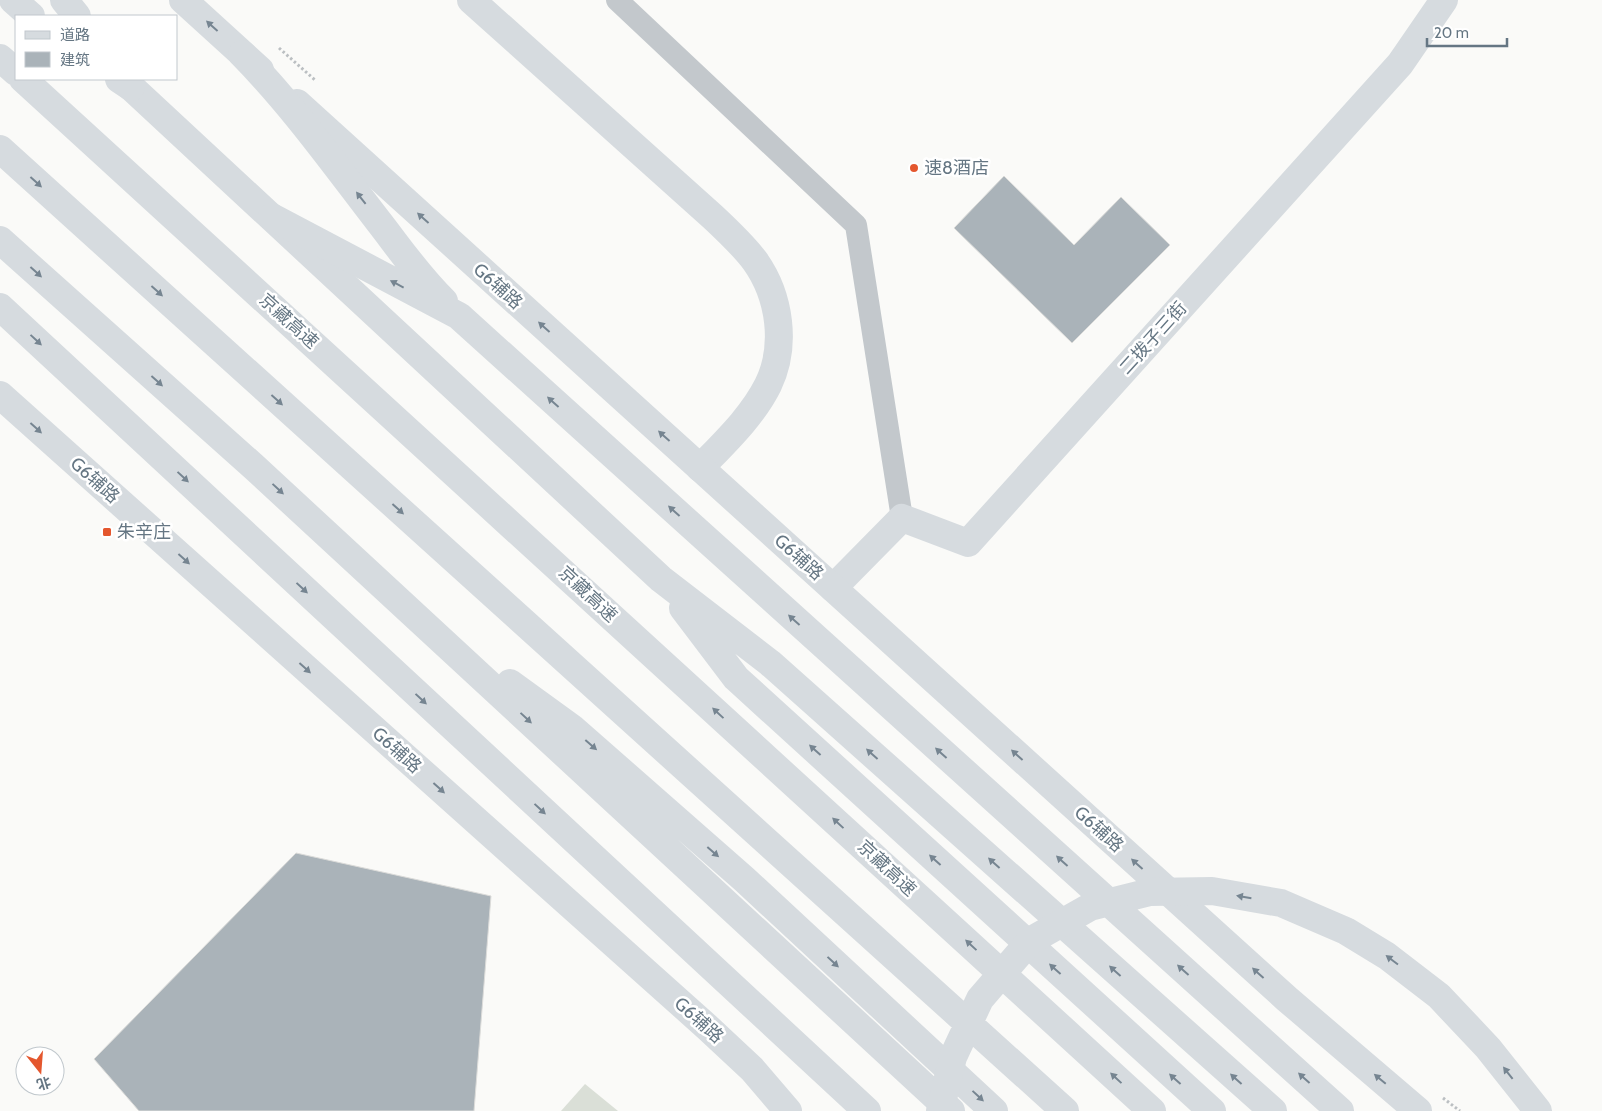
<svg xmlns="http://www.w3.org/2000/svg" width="1602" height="1111" font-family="Cabin,'Noto Sans SC',sans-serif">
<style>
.green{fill:#dadfd7}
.building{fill:#aab3b9;stroke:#dcdcda}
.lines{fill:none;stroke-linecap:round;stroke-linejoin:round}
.path{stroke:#bbbfc2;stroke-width:3;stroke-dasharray:2.5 2.5;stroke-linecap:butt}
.street{stroke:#c3c8cc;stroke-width:22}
.secondary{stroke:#d6dbdf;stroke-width:28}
.primary{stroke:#d6dbdf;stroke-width:28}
.highway{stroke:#d6dbdf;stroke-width:28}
.oneway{fill:#768591}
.poi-dot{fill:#e4572e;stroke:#fff;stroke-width:2}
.labels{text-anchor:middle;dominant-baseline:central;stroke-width:5;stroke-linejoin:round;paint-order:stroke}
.poi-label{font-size:18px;fill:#657683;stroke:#fff;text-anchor:start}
.street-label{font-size:18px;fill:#657683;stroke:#fff}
</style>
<rect width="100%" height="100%" fill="#fafaf8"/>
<!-- green -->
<path class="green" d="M585,1084L618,1111H561Z"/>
<!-- building -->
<path class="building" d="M1004,176L1074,245L1121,197L1170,245L1072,343L954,228Z
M296,853L491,896L474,1111H139L94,1059Z"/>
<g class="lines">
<!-- path -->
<path class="path" d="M279,48L315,80
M1443,1098L1460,1111"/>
<!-- street -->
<path class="street" d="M617,0L856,225L902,518"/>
<!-- secondary -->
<path class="secondary" d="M471,0L713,217C728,231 743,245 755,261C780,296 787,346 768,385C752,417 724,443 700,468
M833,588L902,518L968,543L1400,64L1444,0"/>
<!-- primary -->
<path class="primary" d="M183,0L260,70
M125,79L131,87L661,579L770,663L1273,1111
M297,103L1287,999L1418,1111
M0,240L253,466L951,1111
M0,395L707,1027L752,1069L788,1111
M683,608L736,678L1212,1111
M510,683L572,728L744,879L994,1111"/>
<!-- highway -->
<path class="highway" d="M13,0L31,16
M64,0L77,16
M242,54C293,106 335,165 379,222C400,249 419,277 444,301
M0,58L16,72
M23,79L1152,1111
M119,79L131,87
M0,149L1065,1111
M272,217L459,316L1340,1111
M0,307L867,1111
M940,1111L953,1057L980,999L1030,941L1090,907L1150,892L1212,891L1281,903L1346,931L1387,956L1439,996L1488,1048L1538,1111"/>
</g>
<!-- one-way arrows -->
<defs><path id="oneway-solid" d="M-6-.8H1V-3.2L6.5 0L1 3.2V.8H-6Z" transform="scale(1.25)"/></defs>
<g class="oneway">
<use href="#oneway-solid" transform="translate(212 26) rotate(-138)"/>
<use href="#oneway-solid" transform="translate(36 182) rotate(42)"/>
<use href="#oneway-solid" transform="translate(361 198) rotate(-128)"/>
<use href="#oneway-solid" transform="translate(423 218) rotate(-138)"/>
<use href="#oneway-solid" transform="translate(36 272) rotate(42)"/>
<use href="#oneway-solid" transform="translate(397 284) rotate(-152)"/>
<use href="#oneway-solid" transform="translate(157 291) rotate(42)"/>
<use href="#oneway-solid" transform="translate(544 327) rotate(-138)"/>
<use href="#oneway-solid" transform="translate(36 340) rotate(43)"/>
<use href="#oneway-solid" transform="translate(157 381) rotate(42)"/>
<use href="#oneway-solid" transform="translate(277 400) rotate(42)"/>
<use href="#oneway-solid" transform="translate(553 402) rotate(-138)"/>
<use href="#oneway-solid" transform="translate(36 428) rotate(42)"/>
<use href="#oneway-solid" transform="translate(664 436) rotate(-138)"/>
<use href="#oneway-solid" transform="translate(183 477) rotate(43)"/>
<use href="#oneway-solid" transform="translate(278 489) rotate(43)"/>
<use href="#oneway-solid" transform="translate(398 509) rotate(42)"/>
<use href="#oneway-solid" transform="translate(674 511) rotate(-138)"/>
<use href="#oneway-solid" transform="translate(184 559) rotate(42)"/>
<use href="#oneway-solid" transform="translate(302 588) rotate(43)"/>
<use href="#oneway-solid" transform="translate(794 620) rotate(-138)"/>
<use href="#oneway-solid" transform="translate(305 668) rotate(42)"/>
<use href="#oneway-solid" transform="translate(421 699) rotate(43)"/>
<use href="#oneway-solid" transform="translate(718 713) rotate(-137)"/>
<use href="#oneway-solid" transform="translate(526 718) rotate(43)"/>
<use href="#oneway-solid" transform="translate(591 745) rotate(41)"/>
<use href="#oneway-solid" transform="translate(815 750) rotate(-138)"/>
<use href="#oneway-solid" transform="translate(941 753) rotate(-138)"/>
<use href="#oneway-solid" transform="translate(872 754) rotate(-138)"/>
<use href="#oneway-solid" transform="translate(1017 755) rotate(-138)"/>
<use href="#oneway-solid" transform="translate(439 788) rotate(42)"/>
<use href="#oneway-solid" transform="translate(540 809) rotate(43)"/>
<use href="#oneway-solid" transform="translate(838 823) rotate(-137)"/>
<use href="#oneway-solid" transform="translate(713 852) rotate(41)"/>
<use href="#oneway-solid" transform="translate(935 860) rotate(-138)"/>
<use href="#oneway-solid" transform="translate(1062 861) rotate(-138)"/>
<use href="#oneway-solid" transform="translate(994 863) rotate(-138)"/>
<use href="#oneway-solid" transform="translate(1137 864) rotate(-138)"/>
<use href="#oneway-solid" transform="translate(1244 897) rotate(-170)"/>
<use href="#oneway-solid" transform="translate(971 945) rotate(-137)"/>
<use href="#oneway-solid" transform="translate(1392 960) rotate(-143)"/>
<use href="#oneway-solid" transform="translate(833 962) rotate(43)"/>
<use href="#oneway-solid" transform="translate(1055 969) rotate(-138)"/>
<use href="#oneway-solid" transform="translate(1183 970) rotate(-138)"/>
<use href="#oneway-solid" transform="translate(1115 971) rotate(-138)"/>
<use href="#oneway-solid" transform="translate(1258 973) rotate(-138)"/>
<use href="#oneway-solid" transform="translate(1508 1073) rotate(-128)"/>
<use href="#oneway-solid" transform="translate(1116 1078) rotate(-137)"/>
<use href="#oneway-solid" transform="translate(1304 1078) rotate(-138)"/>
<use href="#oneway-solid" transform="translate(1175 1079) rotate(-138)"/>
<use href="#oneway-solid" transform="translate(1236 1079) rotate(-138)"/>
<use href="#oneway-solid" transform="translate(1380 1079) rotate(-140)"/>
<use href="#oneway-solid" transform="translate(978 1096) rotate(43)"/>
</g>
<!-- markers -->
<g class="poi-dot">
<circle cx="914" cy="168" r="5"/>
<rect x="102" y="527" width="10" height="10" rx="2.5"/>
</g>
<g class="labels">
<!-- poi labels -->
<g class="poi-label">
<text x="924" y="168">速8酒店</text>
<text x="117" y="532">朱辛庄</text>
</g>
<!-- street labels -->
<g class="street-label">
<text transform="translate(498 286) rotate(42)">G6辅路</text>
<text transform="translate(289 321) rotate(42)">京藏高速</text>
<text transform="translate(1153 338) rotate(-48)">二拨子三街</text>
<text transform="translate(95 480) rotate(42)">G6辅路</text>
<text transform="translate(799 557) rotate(42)">G6辅路</text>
<text transform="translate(588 594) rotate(43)">京藏高速</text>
<text transform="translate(397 750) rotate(42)">G6辅路</text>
<text transform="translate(1099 829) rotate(42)">G6辅路</text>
<text transform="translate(887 868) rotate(43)">京藏高速</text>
<text transform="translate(699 1020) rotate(42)">G6辅路</text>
</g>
</g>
<!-- legend -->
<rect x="15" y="15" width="162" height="65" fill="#ffffff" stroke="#c1c8cd"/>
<rect x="25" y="31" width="25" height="8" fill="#d6dbdf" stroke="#c1c8cd"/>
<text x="60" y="40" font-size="15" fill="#657683">道路</text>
<rect x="25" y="52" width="25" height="15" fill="#aab3b9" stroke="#c1c8cd"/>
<text x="60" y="65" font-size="15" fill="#657683">建筑</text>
<!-- north arrow -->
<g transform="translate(40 1071) rotate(163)"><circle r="24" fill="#ffffff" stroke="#c1c8cd"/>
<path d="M0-4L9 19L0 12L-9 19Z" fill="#e4572e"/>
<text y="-8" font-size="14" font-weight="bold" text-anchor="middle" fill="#657683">北</text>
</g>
<!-- scale -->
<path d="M1427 38v8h80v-8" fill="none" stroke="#657683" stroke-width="2.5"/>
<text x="1434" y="38" font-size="15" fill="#657683" stroke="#ffffff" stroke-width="4" paint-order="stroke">20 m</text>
</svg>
